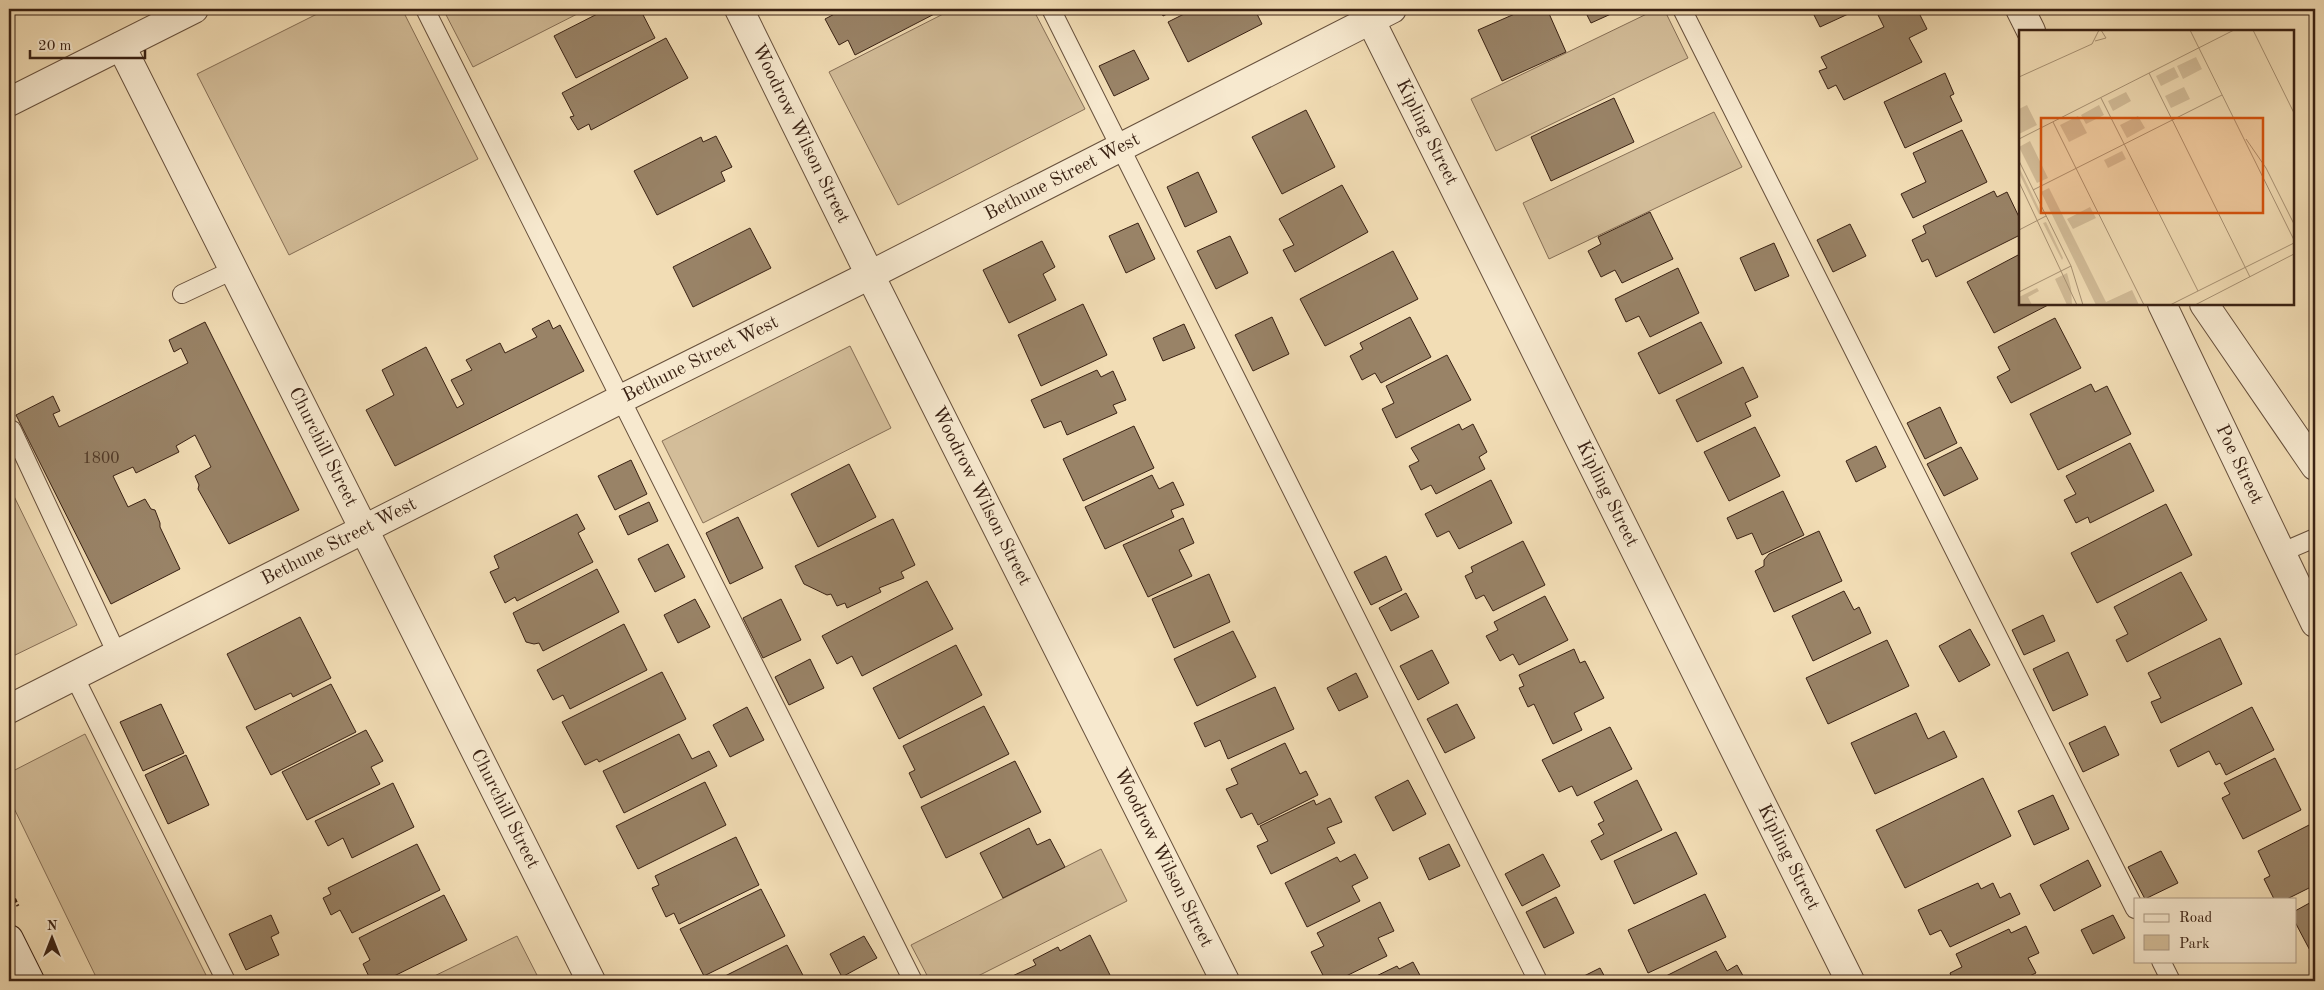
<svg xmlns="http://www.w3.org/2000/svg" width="2324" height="990" font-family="'Old Standard TT',serif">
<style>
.green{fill:#d3bd99;stroke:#866f56}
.building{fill:#998367;stroke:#392113}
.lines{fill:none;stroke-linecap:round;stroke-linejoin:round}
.lane-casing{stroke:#67503c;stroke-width:20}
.street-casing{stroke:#67503c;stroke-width:30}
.secondary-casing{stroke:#392113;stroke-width:30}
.path{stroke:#392113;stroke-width:3;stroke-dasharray:4 2.5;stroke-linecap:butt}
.lane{stroke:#f7e9cf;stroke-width:18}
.street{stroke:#f7e9cf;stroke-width:28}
.secondary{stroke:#f7e9cf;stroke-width:28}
.labels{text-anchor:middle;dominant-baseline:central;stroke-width:4.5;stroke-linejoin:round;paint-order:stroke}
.number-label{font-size:16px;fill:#513a28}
.street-label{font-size:19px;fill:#392113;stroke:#f7e9cf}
.inset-road{fill:none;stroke:#a89274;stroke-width:1}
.view{fill:#d6530d;fill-opacity:0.15;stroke:#d6530d;stroke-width:2.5}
.inset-edge{fill:none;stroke:#392113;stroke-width:2.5}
</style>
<rect width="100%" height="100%" fill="#f2ddb5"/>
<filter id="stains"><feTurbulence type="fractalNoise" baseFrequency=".004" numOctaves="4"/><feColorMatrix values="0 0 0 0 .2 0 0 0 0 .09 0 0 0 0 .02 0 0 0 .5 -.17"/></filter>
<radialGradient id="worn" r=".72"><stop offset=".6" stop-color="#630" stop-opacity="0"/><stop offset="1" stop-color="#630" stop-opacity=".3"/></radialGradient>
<!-- green -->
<path class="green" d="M327,9H402L478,159L289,255L197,74Z
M443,9H587L473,67Z
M953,9H1033L1085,109L898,205L829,72Z
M1657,9H1664L1688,58L1496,151L1471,99Z
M1714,112L1742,167L1549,259L1523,203Z
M850,346L891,428L703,523L662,441Z
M9,486L77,625L9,658Z
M85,734L209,981H98L9,798V773Z
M1101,849L1127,901L968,981H930L911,945Z
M517,936L540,981H424Z"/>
<!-- building -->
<path class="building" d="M607,9H640L655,38L576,78L554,36Z
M844,9H944L855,55L848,40L839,45L825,19Z
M1160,9H1177L1163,16Z
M1194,9H1262L1256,12L1262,24L1188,62L1168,22Z
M1526,9H1547L1566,52L1502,81L1478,30Z
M1584,9H1622L1591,23Z
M1811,9H1859L1820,27Z
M1891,9H1917L1927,29L1909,38L1922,62L1844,100L1836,85L1828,89L1819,71L1827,68L1821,57L1884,27L1878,15Z
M666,38L688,78L591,130L589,124L578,130L570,117L574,116L562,93Z
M1134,50L1149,79L1114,96L1099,66Z
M1945,73L1954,94L1950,96L1962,121L1905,148L1884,102Z
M1614,98L1634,142L1551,181L1531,137Z
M1306,110L1335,167L1282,194L1252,137Z
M1962,130L1987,182L1913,218L1901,194L1926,182L1913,153Z
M716,136L732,167L721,172L725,181L657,215L634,171L701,137L703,142Z
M1198,172L1217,212L1185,227L1167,187Z
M1342,185L1368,232L1295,272L1283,250L1294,245L1279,219Z
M1994,191L1997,197L2007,192L2020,219V235L1936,277L1928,259L1922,262L1912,240L1926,233L1923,226Z
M1650,212L1673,259L1622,283L1615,270L1601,277L1588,251L1601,244L1598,237Z
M1138,223L1155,259L1126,273L1109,236Z
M1850,224L1866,256L1833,272L1817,240Z
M750,228L771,268L693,307L673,267Z
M1230,236L1248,273L1216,289L1197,251Z
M1042,241L1055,267L1043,274L1056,300L1009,323L983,270Z
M1774,243L1789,276L1755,291L1740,258Z
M1393,251L1418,299L1325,346L1300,299Z
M2020,254V304H2050L1994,333L1967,282Z
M1678,268L1699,313L1650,337L1639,316L1626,322L1615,299Z
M1083,304L1107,355L1041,386L1018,335Z
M1272,317L1289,354L1253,371L1235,335Z
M1410,317L1431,357L1381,383L1375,373L1362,380L1350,356L1363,349L1360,343Z
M2055,318L2081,368L2011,403L1997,377L2010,370L1998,347Z
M549,320L553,329L560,325L584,371L395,466L366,410L394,395L382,370L426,347L457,408L464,404L451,380L472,370L466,360L500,343L505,353L537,337L532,329Z
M205,322L299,510L229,544L198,489L199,485L195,476L211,467L195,435L176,446L179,452L136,473L133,467L113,476L128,507L145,499L151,509L155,510L160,523V527L180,569L111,604L16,415L53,396L60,411L53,414L59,427L188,363L181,348L174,352L169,340Z
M1701,322L1722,363L1659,394L1638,353Z
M1184,324L1195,348L1163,361L1153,338Z
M1447,355L1471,400L1396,438L1382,409L1394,403L1386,386Z
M1743,367L1758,397L1745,403L1751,416L1697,442L1676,400Z
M1097,370L1101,377L1113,371L1126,400L1113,405L1117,413L1067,435L1061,421L1044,428L1031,400Z
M2091,384L2095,392L2107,386L2131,434L2058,470L2030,414Z
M1940,407L1957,443L1925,459L1907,423Z
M1459,424L1462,430L1473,424L1487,452L1479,457L1485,469L1436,494L1431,485L1421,490L1409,466L1419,461L1411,448Z
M1134,426L1154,468L1083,501L1063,459Z
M1755,427L1780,476L1729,501L1704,452Z
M2130,443L2154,491L2090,523L2088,517L2076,523L2064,500L2076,494L2066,476Z
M1876,446L1886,467L1856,482L1846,461Z
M1961,447L1978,479L1944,496L1927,464Z
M631,460L647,494L615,510L598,476Z
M849,464L876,517L818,547L791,494Z
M1152,475L1159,489L1173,482L1184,505L1171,510L1174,517L1105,549L1085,507Z
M1491,480L1512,523L1459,549L1449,531L1437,537L1425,514Z
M1783,491L1804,535L1762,555L1752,533L1737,539L1727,518Z
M649,502L658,521L628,535L619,516Z
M2166,504L2192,555L2097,603L2071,553Z
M577,514L585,529L578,533L593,562L517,601L515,597L505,603L490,572L499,568L494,556Z
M738,517L763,568L730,584L706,533Z
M1183,518L1194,543L1179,550L1192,576L1148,597L1123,545Z
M893,519L915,565L901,572L904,578L879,588L881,592L847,608L845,603L837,606L831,594L827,595L804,584L795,566Z
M1819,531L1842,581L1774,612L1755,571L1764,566V560L1769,554Z
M1523,541L1545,585L1493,611L1484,595L1476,599L1465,576L1473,572L1471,567Z
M668,544L685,577L655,592L638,559Z
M1386,556L1402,590L1371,605L1354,572Z
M597,569L619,612L543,651L539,643L534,644L526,642L513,613Z
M2181,572L2207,620L2127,662L2116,640L2128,634L2114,607Z
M1209,574L1230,622L1174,648L1152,599Z
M927,581L953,629L862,676L852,656L837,664L822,636Z
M1844,591L1854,610L1859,607L1871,633L1813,661L1792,616Z
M1406,593L1419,617L1391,631L1379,608Z
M1545,596L1568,640L1519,665L1513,654L1500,661L1486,636L1498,630L1494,622Z
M695,599L710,627L678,643L664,615Z
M781,599L801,640L763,658L743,618Z
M2043,615L2055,641L2024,655L2012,630Z
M300,617L331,678L293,697L291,693L255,710L227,654Z
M624,624L647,670L570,709L563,695L553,700L537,670Z
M1970,629L1990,665L1959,682L1939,646Z
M1233,631L1256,677L1197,706L1174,659Z
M2220,638L2242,684L2161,723L2151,702L2161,698L2148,673Z
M1887,640L1909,686L1828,724L1806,678Z
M956,645L982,695L899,739L873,688Z
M1574,649L1580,663L1585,661L1604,698L1574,713L1582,730L1553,744L1534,704L1528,707L1519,688L1524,686L1519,675Z
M1432,650L1449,683L1418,700L1400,666Z
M2068,652L2088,695L2053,711L2033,669Z
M810,659L824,688L789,705L775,677Z
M662,672L686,719L599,762L597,759L585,765L562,722Z
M1356,673L1368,697L1339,711L1327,688Z
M331,684L356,732L271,775L246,727Z
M1275,687L1294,729L1228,759L1220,740L1205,747L1194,723Z
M161,704L184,753L143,771L120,722Z
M1457,704L1475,738L1445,753L1427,719Z
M984,706L1009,754L921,798L909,773L915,770L903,746Z
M747,707L764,740L730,757L713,725Z
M2252,707L2274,750L2226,775L2220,763L2216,765L2209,751L2178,767L2170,750Z
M1916,713L1928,739L1944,731L1957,757L1875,794L1851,743Z
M2105,726L2119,755L2083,772L2069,743Z
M1610,727L1632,769L1577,796L1572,786L1559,792L1542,760Z
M366,730L383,761L371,767L380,784L307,820L282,772Z
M679,734L692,759L709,751L717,766L624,813L603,771Z
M1285,743L1300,774L1306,771L1318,795L1258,825L1252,813L1241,818L1226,789L1238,784L1231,769Z
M186,755L209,805L168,824L145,775Z
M2275,758L2301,810L2243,839L2222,798L2230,794L2224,783Z
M1015,761L1041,812L946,858L921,807Z
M1983,778L2011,836L1905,888L1876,830Z
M1408,780L1426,814L1393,831L1375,797Z
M1637,780L1662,830L1601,860L1591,841L1604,834L1598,824L1604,821L1594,802Z
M705,782L726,825L638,869L616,826Z
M393,783L414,827L352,858L343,838L328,846L315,821Z
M2053,795L2069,829L2034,845L2018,811Z
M1330,798L1342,822L1327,828L1335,843L1271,874L1257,846L1268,841L1260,826L1314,800L1316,805Z
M2315,822V885L2287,899H2274L2264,879L2270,876L2258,851Z
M1029,828L1037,845L1050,839L1065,867L1003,898L980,853Z
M1676,832L1697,874L1634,904L1614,861Z
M736,837L759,885L679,924L674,913L666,917L652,888L659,885L655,876Z
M417,844L440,890L352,933L340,910L331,915L323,898L331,894L328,888Z
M1449,844L1460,866L1429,880L1419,858Z
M2161,851L2178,883L2145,899L2128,867Z
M1355,854L1368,878L1352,886L1360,901L1307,927L1285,883L1337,857L1340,862Z
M1543,854L1560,886L1522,906L1505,874Z
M2088,860L2101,886L2054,911L2040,885Z
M1978,883L1981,889L1993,883L2000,898L2010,893L2020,914L1950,947L1941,930L1930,935L1918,910Z
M761,889L785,936L704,976L680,929Z
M1705,894L1726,937L1648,973L1628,930Z
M444,895L467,940L384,981H371L363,964L370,960L359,938Z
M1556,897L1574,933L1544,948L1526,912Z
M2315,900V960L2295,922V911Z
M1380,902L1394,931L1378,938L1387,956L1336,981H1326L1311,952L1324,946L1317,933Z
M271,915L279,933L271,937L279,955L246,970L229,934Z
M2113,915L2125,938L2093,954L2081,930Z
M2026,926L2039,953L2028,958L2036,973L2019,981H1953L1950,973L1962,967L1956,954L2009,929L2011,933Z
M1090,935L1113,981H1007L1006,979L1036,965L1033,960L1058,947L1060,951Z
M864,936L877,958L842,977L830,954Z
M787,945L806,981H715Z
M1716,951L1727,971L1737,965L1746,981H1664L1662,978Z
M1413,962L1423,981H1366L1397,966L1399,969Z
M1600,968L1607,981H1574Z"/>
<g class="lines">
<!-- lane casing -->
<g class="lane-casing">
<path id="lane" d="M425,9L913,981
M1051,9L1538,981
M1682,9L2135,909
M182,294L233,270
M12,430L117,654
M2280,553L2315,538
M74,676L226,981
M2161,961L2171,981"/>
</g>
<!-- street casing -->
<g class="street-casing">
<g id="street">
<path id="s1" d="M739,9L870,275L1225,981"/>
<path id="s2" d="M1365,9L1850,981"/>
<path d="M2020,9L2031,31"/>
<path id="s3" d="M121,46L591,981"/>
<path d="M9,102L194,9"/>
<path id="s4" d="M2162,304L2315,623"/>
<path d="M2204,304L2315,466"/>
<path id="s5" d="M9,709L621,399L870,275L1392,9"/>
</g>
</g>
<!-- secondary casing -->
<g class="secondary-casing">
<path id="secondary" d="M9,939L30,981"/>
</g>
<!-- path -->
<path class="path" d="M9,887L18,906"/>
<!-- lane -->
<use href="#lane" class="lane"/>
<!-- street -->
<use href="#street" class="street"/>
<!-- secondary -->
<use href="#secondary" class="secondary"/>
</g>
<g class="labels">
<!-- number labels -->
<g class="number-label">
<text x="101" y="459">1800</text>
</g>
<!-- street labels -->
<g class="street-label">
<text stroke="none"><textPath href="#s2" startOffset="138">Kipling Street</textPath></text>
<text stroke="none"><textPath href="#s1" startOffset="139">Woodrow Wilson Street</textPath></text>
<text stroke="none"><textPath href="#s5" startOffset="1180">Bethune Street West</textPath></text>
<text stroke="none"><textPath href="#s5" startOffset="775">Bethune Street West</textPath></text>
<text stroke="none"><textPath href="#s3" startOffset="449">Churchill Street</textPath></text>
<text stroke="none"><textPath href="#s4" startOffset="178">Poe Street</textPath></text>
<text stroke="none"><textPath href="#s2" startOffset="542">Kipling Street</textPath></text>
<text stroke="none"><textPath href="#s1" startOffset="544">Woodrow Wilson Street</textPath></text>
<text stroke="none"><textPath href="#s5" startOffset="370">Bethune Street West</textPath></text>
<text stroke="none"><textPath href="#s3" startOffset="854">Churchill Street</textPath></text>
<text stroke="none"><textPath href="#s1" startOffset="949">Woodrow Wilson Street</textPath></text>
<text stroke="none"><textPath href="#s2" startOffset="948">Kipling Street</textPath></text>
</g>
</g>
<!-- overview -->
<g transform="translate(2019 30)">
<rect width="275" height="275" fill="#f2ddb5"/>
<path d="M177,27L183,39L164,49L158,36ZM155,37L160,47L142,56L137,46ZM165,57L171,69L152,78L146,66ZM107,62L112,71L94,81L89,71ZM8,75L18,95L0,104V79ZM80,75L85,85L67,94L62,85ZM59,86L68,103L50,112L41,95ZM119,86L126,98L108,108L101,95ZM11,111L29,148L18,153L0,117ZM103,121L107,129L89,138L85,130ZM0,137L22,183L20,184L0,143ZM30,158L87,272L113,260L120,275H77L22,162ZM71,177L77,188L54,199L48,189ZM27,192L44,228L43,230L24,193ZM48,243L52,258L53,275H48L36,249ZM18,258L20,261L9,267L13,275H0V267Z" fill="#d3bd99"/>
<path class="inset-road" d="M171,0L275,210M234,0L275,83M76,11L87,8L82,0M130,43L231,247M0,47L73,14L80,0M82,68L179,261M34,92L125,275M0,109L215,0M227,109L247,138L275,194M0,131L52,236L64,275M0,152L58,275M14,160L203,65M0,200L27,186M0,262L52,236M151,275L275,213M176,275L275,224"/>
<path class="view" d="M22,88H244V183H22Z"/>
<rect width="275" height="275" class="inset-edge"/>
</g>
<!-- margin -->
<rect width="2324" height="990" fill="none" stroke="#f2ddb5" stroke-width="30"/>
<rect x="10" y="10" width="2304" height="970" fill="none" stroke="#392113" stroke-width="2.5"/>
<rect x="15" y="15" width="2294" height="960" fill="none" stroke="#392113"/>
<!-- legend -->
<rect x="2134" y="898" width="162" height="65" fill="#f7e9cf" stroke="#ab9984"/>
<rect x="2144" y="914" width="25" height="8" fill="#f7e9cf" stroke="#ab9984"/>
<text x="2179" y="922" font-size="15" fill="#392113">Road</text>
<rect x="2144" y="935" width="25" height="15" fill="#d3bd99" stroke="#ab9984"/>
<text x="2179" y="948" font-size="15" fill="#392113">Park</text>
<!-- north arrow -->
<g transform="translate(52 938)" stroke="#f7e9cf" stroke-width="4" paint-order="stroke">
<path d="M0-4L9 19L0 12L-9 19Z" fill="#392113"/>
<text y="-8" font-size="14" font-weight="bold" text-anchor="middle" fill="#392113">N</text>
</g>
<!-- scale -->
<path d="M30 50v8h115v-8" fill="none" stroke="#392113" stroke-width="2.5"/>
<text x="38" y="50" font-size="15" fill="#392113" stroke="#f7e9cf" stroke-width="4" paint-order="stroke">20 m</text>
<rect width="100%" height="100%" filter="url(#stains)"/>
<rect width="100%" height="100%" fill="url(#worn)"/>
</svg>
